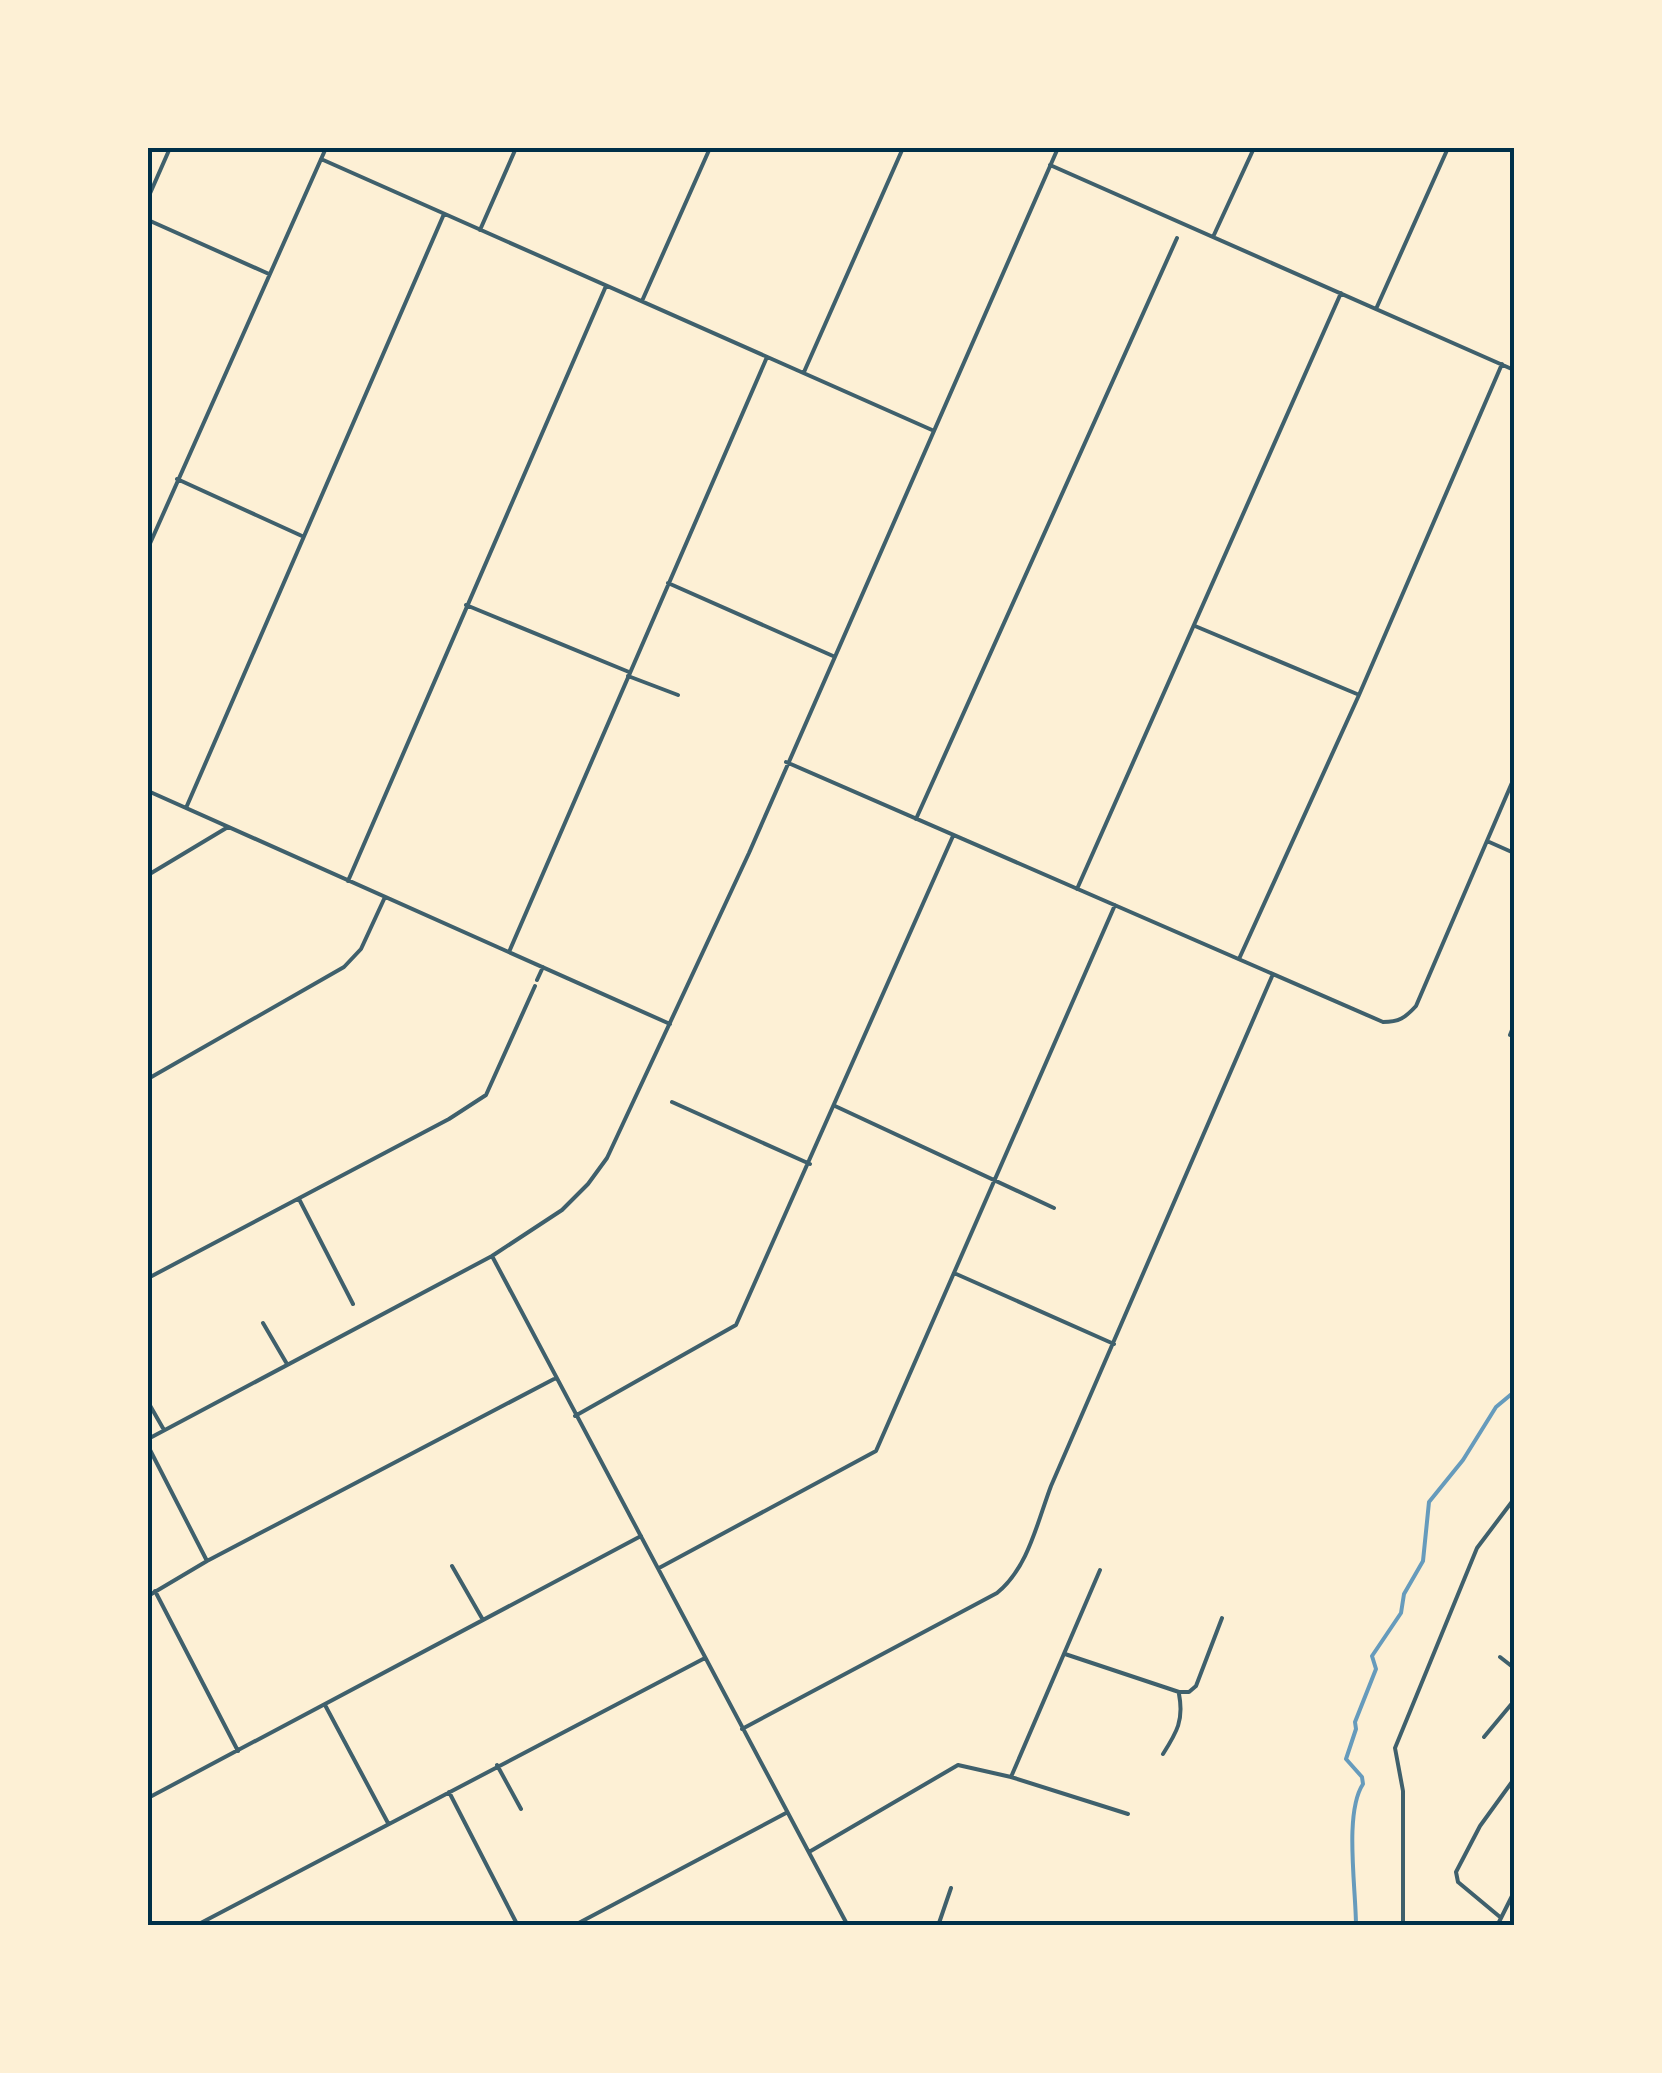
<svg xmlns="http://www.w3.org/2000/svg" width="1662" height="2073" font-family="Barlow,sans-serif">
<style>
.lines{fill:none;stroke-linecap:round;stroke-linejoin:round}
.stream{stroke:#669bbc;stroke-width:4}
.minor{stroke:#3f606c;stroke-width:4}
.neatline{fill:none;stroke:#003049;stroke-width:4}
</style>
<rect width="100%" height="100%" fill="#fdf0d5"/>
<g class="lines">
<!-- stream -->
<path class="stream" d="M1356,1926C1356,1888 1344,1813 1363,1784L1362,1777L1346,1759L1356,1729L1355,1722L1376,1669L1372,1656L1401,1613L1404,1594L1423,1561L1429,1502L1463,1460L1496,1407L1514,1392"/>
<!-- minor -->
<path class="minor" d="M321,159L932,430
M1050,165L1514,370
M148,198L170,148
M148,220L269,274
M480,230L516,148
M1213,237L1254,148
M642,301L710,148
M1376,309L1448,148
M804,372L903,148
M177,479L302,536
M148,548L326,148
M668,583L833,656
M466,605L629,672
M1195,626L1357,694
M628,676L678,695
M786,762L1383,1022C1399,1022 1405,1018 1416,1006L1514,778
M148,791L670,1024
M186,808L444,214
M916,819L1177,238
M1487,841L1514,853
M148,875L228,827
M348,881L606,286
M1077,889L1341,293
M509,952L767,357
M1239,959L1359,695L1502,364
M537,980L543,967
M1510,1035L1514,1025
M148,1079L344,967L361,949L385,897
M672,1102L810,1164
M835,1106L1054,1208
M299,1199L353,1304
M492,1256L848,1926
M954,1273L1114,1344
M148,1278L449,1119L486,1095L535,986
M263,1323L287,1364
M148,1402L164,1430
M575,1416L736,1325L953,836
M148,1439L492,1256L562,1210L588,1184L607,1158L749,853L1058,148
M148,1446L207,1561
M452,1566L483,1620
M659,1568L876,1451L1115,905
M155,1591L238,1751
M148,1596L207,1561L554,1379
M1065,1654L1179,1692H1189L1196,1686L1222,1618
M1500,1657L1514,1668
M325,1705L388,1823
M742,1729L997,1593C1028,1568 1037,1523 1051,1486L1273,974
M1484,1737L1514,1701
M1163,1754C1177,1732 1184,1720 1179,1694
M497,1765L521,1809
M1011,1777L1100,1570
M449,1792L518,1926
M148,1798L641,1536
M809,1852L958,1765L1011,1777L1128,1814
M1500,1917L1458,1882L1456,1872L1480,1826L1514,1779
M195,1926L705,1658
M573,1926L786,1813
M938,1926L951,1888
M1403,1926V1791L1395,1748L1477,1548L1514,1499
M1497,1926L1514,1892"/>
</g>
<!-- border -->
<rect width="1662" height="2073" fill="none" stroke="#fdf0d5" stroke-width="300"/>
<rect x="150" y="150" width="1362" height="1773" class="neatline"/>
</svg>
